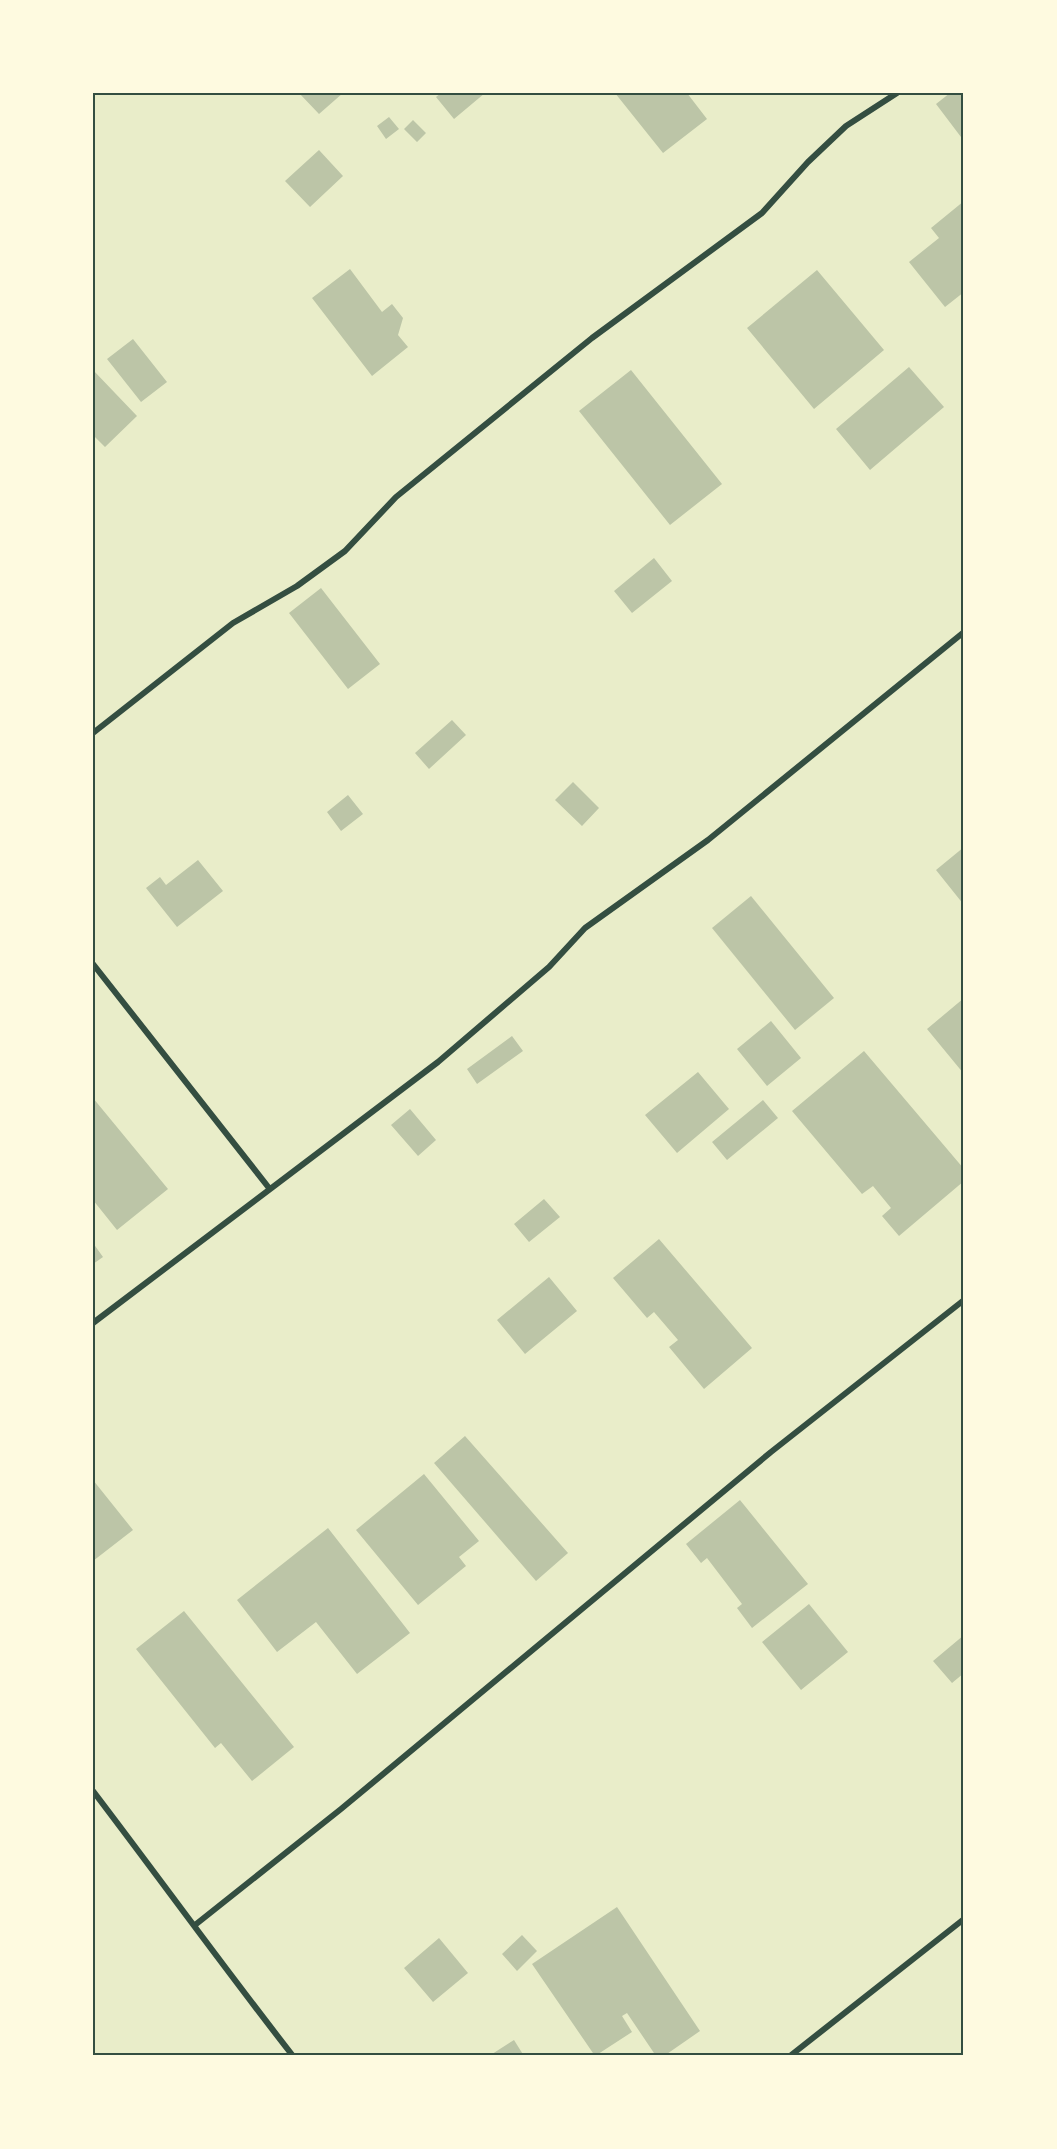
<svg xmlns="http://www.w3.org/2000/svg" width="1057" height="2149" font-family="'Noto Sans',sans-serif">
<style>
.building{fill:#bcc5a7}
.lines{fill:none;stroke-linecap:round;stroke-linejoin:round}
.minor{stroke:#344e41;stroke-width:6}
.neatline{fill:none;stroke:#344e41;stroke-width:2}
</style>
<rect width="100%" height="100%" fill="#e9edc9"/>
<!-- building -->
<path class="building" d="M299,93H343L319,114Z
M441,93H485L454,119L436,97Z
M615,93H687L707,119L663,153Z
M950,93H964V141L936,104Z
M389,117L399,129L386,139L377,126Z
M413,120L426,133L417,142L404,129Z
M319,150L343,176L310,207L285,181Z
M964,201V292L945,307L909,262L939,238L931,228Z
M350,269L382,312L392,304L403,318L398,335L408,347L372,376L312,298Z
M817,270L884,350L814,409L747,328Z
M133,339L167,382L141,402L107,359Z
M909,367L944,407L870,470L836,429Z
M93,370L137,416L105,447L93,435Z
M631,370L722,484L670,525L579,411Z
M654,558L672,581L632,613L614,591Z
M321,588L380,664L348,689L289,613Z
M452,720L466,735L429,769L415,753Z
M573,782L599,808L582,826L555,800Z
M348,795L363,814L341,831L327,812Z
M964,847V905L936,870Z
M198,860L223,891L177,927L146,888L160,877L166,885Z
M751,896L834,998L795,1030L712,928Z
M964,998V1074L927,1029Z
M771,1021L801,1058L767,1086L737,1049Z
M512,1036L523,1051L477,1084L467,1069Z
M864,1051L964,1169V1181L899,1236L882,1216L891,1208L873,1186L862,1194L792,1111Z
M698,1072L729,1109L677,1153L645,1115Z
M93,1098L168,1189L117,1230L93,1200Z
M763,1100L778,1118L727,1160L712,1142Z
M410,1109L436,1140L418,1156L391,1125Z
M544,1199L560,1217L529,1242L514,1224Z
M659,1239L752,1348L704,1389L669,1347L678,1340L654,1312L647,1318L613,1278Z
M93,1243L103,1257L93,1264Z
M549,1277L577,1311L525,1354L497,1320Z
M465,1436L568,1553L536,1581L434,1463Z
M424,1474L479,1541L459,1557L466,1566L418,1605L356,1530Z
M93,1480L133,1530L93,1561Z
M740,1500L808,1584L752,1628L737,1608L742,1604L707,1558L701,1563L686,1544Z
M328,1528L410,1633L357,1674L316,1622L277,1652L237,1600Z
M809,1604L848,1652L801,1690L762,1642Z
M184,1611L294,1747L252,1781L221,1743L215,1748L136,1649Z
M964,1635V1673L952,1683L933,1661Z
M617,1907L700,2031L664,2056H656L627,2013L622,2016L632,2032L595,2056L532,1964Z
M522,1935L537,1951L517,1971L502,1954Z
M439,1938L468,1973L433,2002L404,1968Z
M514,2040L524,2056H489Z"/>
<g class="lines">
<!-- minor -->
<path class="minor" d="M93,733L233,623L297,586L345,551L396,497L592,338L762,213L808,162L846,126L897,93
M93,964L269,1188
M93,1323L438,1062L549,967L585,928L708,840L964,632
M93,1791C160,1879 225,1969 293,2056
M195,1925L341,1809L771,1452L964,1300
M790,2056L964,1919"/>
</g>
<!-- border -->
<rect width="1057" height="2149" fill="none" stroke="#fefae0" stroke-width="189"/>
<rect x="94" y="94" width="868" height="1960" class="neatline"/>
</svg>
